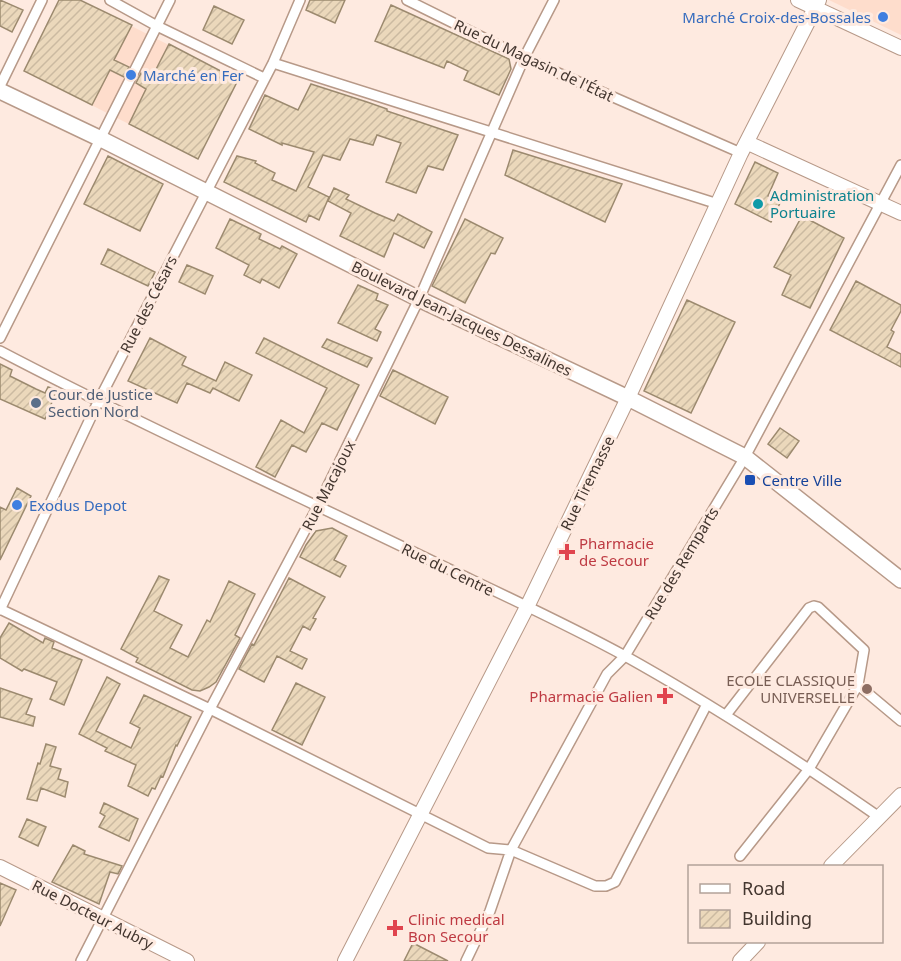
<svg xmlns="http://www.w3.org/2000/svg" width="901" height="961" font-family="'Noto Sans',sans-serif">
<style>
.built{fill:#feddcc}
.building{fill:url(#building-hatch);stroke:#9c8a6f;stroke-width:1.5}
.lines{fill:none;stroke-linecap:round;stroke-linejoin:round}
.street-casing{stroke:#b79988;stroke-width:12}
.secondary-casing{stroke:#b79988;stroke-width:16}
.primary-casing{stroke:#b79988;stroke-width:18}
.street{stroke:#fff;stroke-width:9}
.secondary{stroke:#fff;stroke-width:14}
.primary{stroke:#fff;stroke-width:15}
.shop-dot{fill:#3f7fe0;stroke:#feeae0;stroke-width:2}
.culture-dot{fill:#0f9aa8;stroke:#feeae0;stroke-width:2}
.service-dot{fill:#5c6f8a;stroke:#feeae0;stroke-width:2}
.transit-dot{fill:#1a4fb4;stroke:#feeae0;stroke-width:2}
.health-dot{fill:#e0444e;stroke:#feeae0;stroke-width:2}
.education-dot{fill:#8d6e63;stroke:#feeae0;stroke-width:2}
.labels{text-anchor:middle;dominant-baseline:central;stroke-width:6;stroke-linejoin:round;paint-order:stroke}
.shop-label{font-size:15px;fill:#366cbe;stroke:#feeae0;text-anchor:start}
.street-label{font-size:15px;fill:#43362f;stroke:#feeae0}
.culture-label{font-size:15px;fill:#0d838f;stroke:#feeae0;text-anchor:start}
.service-label{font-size:15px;fill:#4e5e75;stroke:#feeae0;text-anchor:start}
.transit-label{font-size:15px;fill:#164399;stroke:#feeae0;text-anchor:start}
.health-label{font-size:15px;fill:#be3a42;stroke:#feeae0;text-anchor:start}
.education-label{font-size:15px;fill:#785e54;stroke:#feeae0;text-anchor:end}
</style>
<defs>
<pattern id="building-hatch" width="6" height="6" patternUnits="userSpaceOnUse" patternTransform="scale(1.5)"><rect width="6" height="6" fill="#ebd8bb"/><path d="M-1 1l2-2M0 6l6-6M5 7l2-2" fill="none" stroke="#cbbaa1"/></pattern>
</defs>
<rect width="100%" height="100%" fill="#feeae0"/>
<!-- built -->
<path class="built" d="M59,0H80L238,80L198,159L24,71Z
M829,0H901V35Z"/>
<!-- building -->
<path class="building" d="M0,0L23,10L12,32L0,26Z
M59,0H80L132,25L114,60L129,67L124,77L110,70L92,105L24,71Z
M310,0H345L335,23L306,10Z
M391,5L509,59L511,69L499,95L464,80L468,71L447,61L444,68L375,41Z
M214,6L244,20L232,44L203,30Z
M169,44L238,80L198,159L129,124L146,89L136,83L141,73L151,79Z
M311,84L367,102L387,109V111L458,135L443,170L428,166L416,193L386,182L401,143L377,135L373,145L350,139L340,160L323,155L308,187L329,197L319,220L309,215L306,222L224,182L237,156L256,161L255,163L275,173L272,180L296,191L314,152L282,143V145L249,129L265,95L298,110Z
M513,150L622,184L605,222L505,175Z
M108,156L163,184L140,231L84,204Z
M755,162L778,173L768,196L780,203L771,222L735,204Z
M334,188L349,195L346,199L375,213L394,221L398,214L432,232L424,248L394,233L384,257L340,236L351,213L328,201Z
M802,216L844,238L810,308L782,295L791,275L774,267Z
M230,219L261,234L259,239L280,249L282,246L297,254L279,288L262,279L260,283L244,275L249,265L216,248Z
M465,219L503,238L495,254L491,253L465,303L432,286Z
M108,249L155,272L148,286L101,264Z
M187,265L213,276L205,294L179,282Z
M856,281L901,305V311L891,330L894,332L887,347L901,354V367L830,330Z
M358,285L378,294L376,300L388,305L375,329L381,332L377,341L338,323Z
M687,300L735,322L691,413L644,391Z
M150,338L186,357L182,365L216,381L225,362L252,375L239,401L213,388L210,393L187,383L177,403L128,381Z
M264,338L359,385L337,430L322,423L306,452L292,445L275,477L256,467L281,420L304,433L327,388L256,353Z
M327,339L372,358L367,367L322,347Z
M0,364L12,370L10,376L36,389L45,393L48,387L57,390L45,419L0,399Z
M393,370L448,397L435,424L380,396Z
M780,428L799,441L787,458L768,444Z
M17,488L31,496L0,560V507L6,510Z
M332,528L347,536L334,560L346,566L340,577L300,557L306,545L316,531Z
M159,576L169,580L154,611L182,625L170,648L188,657L207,620L210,622L229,581L255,594L235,635L240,638L216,682L209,687L200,691L192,690L136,662L138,658L121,649Z
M289,578L325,597L313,618L316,619L310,630L303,626L290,651L307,659L302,669L277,656L264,682L239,669L252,644L254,645Z
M9,623L43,643L45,638L54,642L52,648L82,660L64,705L50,699L57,682L24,669L22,671L0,658V638Z
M107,677L120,684L96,731L131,748L140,728L130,723L144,695L191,717L177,746L176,745L163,777L161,776L155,789L152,788L148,796L128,786L136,765L105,751L107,748L79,734Z
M296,683L325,697L302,745L272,730Z
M0,688L32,699L26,714L35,717L33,726L0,717Z
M46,744L56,747L50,766L61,769L58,779L68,782L65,797L41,788L37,801L27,799L38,763L40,764Z
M104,803L138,819L129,841L99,827L105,816L100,813Z
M27,819L46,827L38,846L19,837Z
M73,845L85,851L84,854L122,866L118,874L110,872L99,904L52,882Z
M0,883L16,890L0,926Z
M413,943L448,961H404Z"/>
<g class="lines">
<!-- street casing -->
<g class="street-casing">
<path id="street" d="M110,0L157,26L264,78
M407,0L524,58L741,153
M273,63L718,204
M0,86L42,0
M0,338L170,0
M0,351C149,429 303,498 455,572C512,599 570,626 625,656C713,705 797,760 879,817
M0,609L210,709L488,848L511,850L595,886H606L615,882L707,704
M0,610L98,402L273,63L300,0
M858,685L901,721
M726,715L809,608L814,606L818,607L864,650L858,685L809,769L740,856
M81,961L210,709L318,506L419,299L524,58L554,0
M466,961L490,911L511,850L607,674L625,656L745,457L901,165"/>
</g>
<!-- secondary casing -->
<g class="secondary-casing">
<path id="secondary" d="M798,0L901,48
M748,143L901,213
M831,866L901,795
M0,867L187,961
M345,961L527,607L628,398L741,153L819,0
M740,961L758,942"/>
</g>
<!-- primary casing -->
<g class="primary-casing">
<path id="primary" d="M0,91L101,139L419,299L628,398L745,457L901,580"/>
</g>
<!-- street -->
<use href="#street" class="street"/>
<!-- secondary -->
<use href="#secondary" class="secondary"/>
<!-- primary -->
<use href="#primary" class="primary"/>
</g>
<!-- markers -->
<g class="shop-dot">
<circle cx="883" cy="17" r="6"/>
<circle cx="131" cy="75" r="6"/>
<circle cx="17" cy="505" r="6"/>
</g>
<circle class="culture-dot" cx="758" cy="204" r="6"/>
<circle class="service-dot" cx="36" cy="403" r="6"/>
<rect class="transit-dot" x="744" y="474" width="12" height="12" rx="3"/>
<g class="health-dot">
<path d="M564 543h6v6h6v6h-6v6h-6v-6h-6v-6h6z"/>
<path d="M662 687h6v6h6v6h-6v6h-6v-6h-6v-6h6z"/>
<path d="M392 919h6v6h6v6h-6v6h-6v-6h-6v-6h6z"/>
</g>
<circle class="education-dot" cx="867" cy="689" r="6"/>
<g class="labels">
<!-- shop labels -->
<g class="shop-label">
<text x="871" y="17" text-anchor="end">Marché Croix-des-Bossales</text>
<text x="143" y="75">Marché en Fer</text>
<text x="29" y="505">Exodus Depot</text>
</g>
<!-- street labels -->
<g class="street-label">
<text transform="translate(534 60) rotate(25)">Rue du Magasin de l'État</text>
<text transform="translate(148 304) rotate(-63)">Rue des Césars</text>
<text transform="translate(462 318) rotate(26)">Boulevard Jean-Jacques Dessalines</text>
<text transform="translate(587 483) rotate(-64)">Rue Tiremasse</text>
<text transform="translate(328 485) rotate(-63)">Rue Macajoux</text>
<text transform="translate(681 563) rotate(-59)">Rue des Remparts</text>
<text transform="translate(448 569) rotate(26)">Rue du Centre</text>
<text transform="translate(93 914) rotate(27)">Rue Docteur Aubry</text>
</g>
<!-- culture labels -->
<g class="culture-label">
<text x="770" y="195">Administration<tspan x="770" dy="17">Portuaire</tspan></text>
</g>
<!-- service labels -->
<g class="service-label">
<text x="48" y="394">Cour de Justice<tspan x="48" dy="17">Section Nord</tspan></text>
</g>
<!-- transit labels -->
<g class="transit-label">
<text x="762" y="480">Centre Ville</text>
</g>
<!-- health labels -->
<g class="health-label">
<text x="579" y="543">Pharmacie<tspan x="579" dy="17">de Secour</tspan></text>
<text x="653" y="696" text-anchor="end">Pharmacie Galien</text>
<text x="408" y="919">Clinic medical<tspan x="408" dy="17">Bon Secour</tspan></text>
</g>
<!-- education labels -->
<g class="education-label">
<text x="855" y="680">ECOLE CLASSIQUE<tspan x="855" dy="17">UNIVERSELLE</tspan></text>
</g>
</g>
<!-- legend -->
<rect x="688" y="865" width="195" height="78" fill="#feeae0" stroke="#b3a299" stroke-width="1.5"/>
<rect x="700" y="884" width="30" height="9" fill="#ffffff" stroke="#b3a299" stroke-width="1.5"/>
<text x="742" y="895" font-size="18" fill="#43362f">Road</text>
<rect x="700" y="910" width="30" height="18" fill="url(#building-hatch)" stroke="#b3a299" stroke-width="1.5"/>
<text x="742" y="925" font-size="18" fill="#43362f">Building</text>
</svg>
